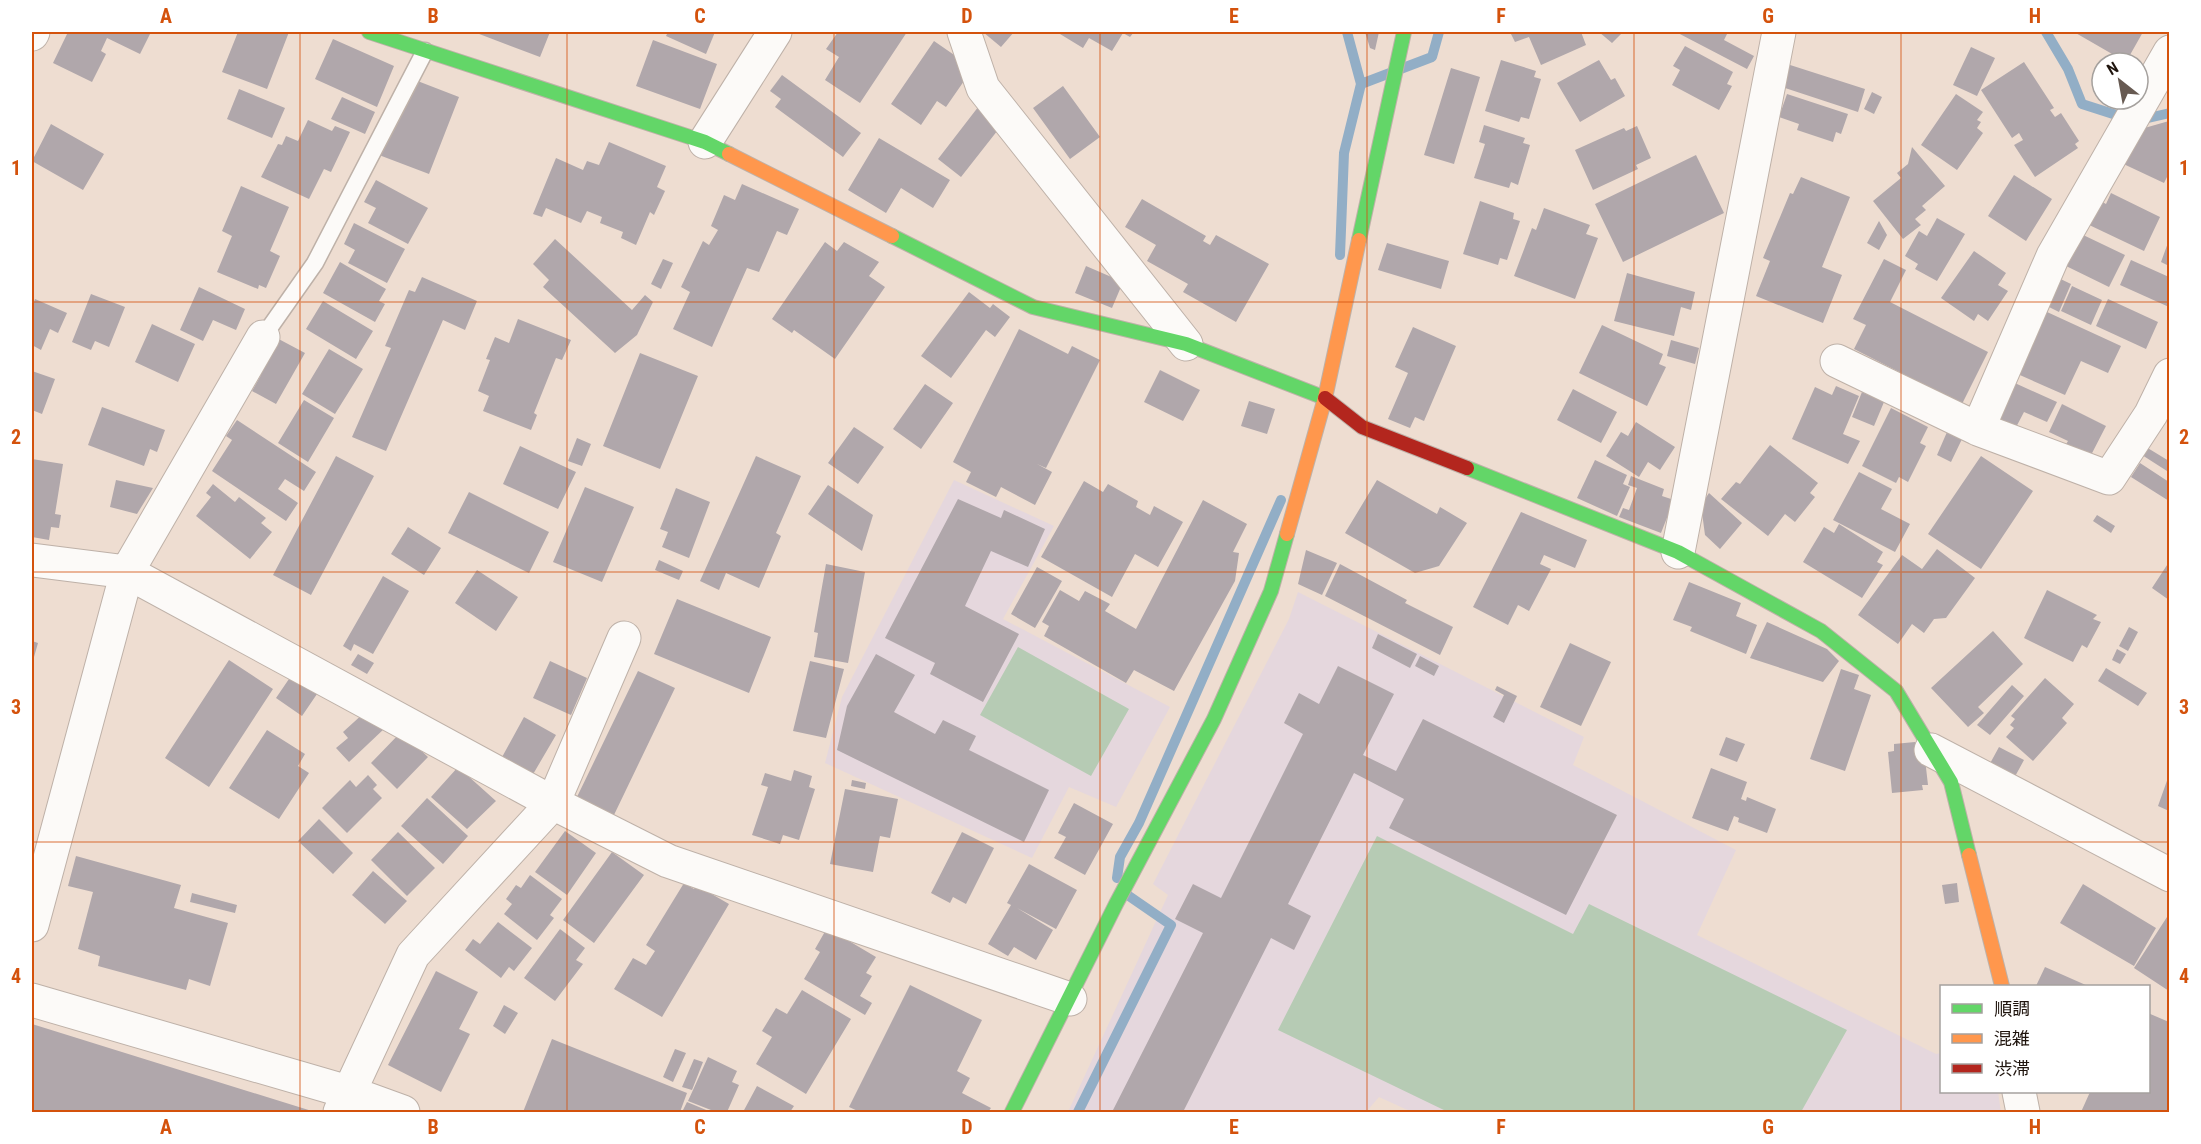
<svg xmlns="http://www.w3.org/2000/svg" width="2201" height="1144" font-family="'Roboto Condensed','Noto Sans JP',sans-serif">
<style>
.education{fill:#e5d7dd}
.green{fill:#b6cbb4}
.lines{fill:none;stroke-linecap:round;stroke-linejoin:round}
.stream{stroke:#92aec6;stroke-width:10}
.building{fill:#b0a7ab}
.lane-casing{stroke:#beb1a8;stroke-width:19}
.street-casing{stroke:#beb1a8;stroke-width:35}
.fast-casing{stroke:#beb1a8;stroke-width:16}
.slow-casing{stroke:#beb1a8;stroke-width:16}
.jam-casing{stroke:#beb1a8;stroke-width:16}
.lane{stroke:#fcfaf8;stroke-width:16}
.street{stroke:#fcfaf8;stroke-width:33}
.fast{stroke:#63d668;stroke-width:14}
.slow{stroke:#ff974d;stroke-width:14}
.jam{stroke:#b3261e;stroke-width:14}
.grid{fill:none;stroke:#d4520c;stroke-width:1.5;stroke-opacity:0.55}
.neatline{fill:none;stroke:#d4520c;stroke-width:2}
.grid-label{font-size:20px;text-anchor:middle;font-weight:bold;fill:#d4520c}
</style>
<rect width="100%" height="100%" fill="#eeddd1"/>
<!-- education -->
<path class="education" d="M954,480L1054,526L1003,619L1170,707L1116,807L1069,787L1032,858L825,763L842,697Z
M1298,592L1584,737L1573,765L1736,850L1697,935L1936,1054L1941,1053L1942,1092H1998L2001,1112H1412L1379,1097L1366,1112H1068L1168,895L1153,884L1289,619Z"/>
<!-- green -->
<path class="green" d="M1018,647L1129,709L1091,776L980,715Z
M1377,836L1573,934L1589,904L1847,1030L1801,1112H1448L1278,1030Z"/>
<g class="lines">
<!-- stream -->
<path class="stream" d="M2046,32L2068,69L2082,104L2135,121L2170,113
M1361,84L1432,57L1439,32
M1340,255L1344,153L1361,84L1347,32
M1117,878L1120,857L1139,823L1281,500
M1078,1112L1171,925L1126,894"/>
</g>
<!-- building -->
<path class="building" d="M68,32H151L140,54L107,38L101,51L106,54L92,82L53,63Z
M238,32H289L267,89L222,72Z
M474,32H550L540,57Z
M668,32H715L706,54L666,36Z
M838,32H907L860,103L825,80L839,57L826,49Z
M983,32H1014L1001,47Z
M1061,32H1134L1130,37L1123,33L1112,51L1089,38L1083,48L1060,34Z
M1365,32H1379L1375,50L1370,48Z
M1510,32H1581L1586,45L1541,65L1529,37L1515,42Z
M1599,32H1623L1612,43Z
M1676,32H1728L1724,40L1754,56L1747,69Z
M2074,32H2143L2126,62Z
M333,39L394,66L377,107L315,79Z
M653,40L717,64L700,109L636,86Z
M934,41L973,68L946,107L937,101L921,125L891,104Z
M1685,46L1733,72L1727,84L1732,86L1719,110L1672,85L1680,70L1673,66Z
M1971,47L1995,58L1977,96L1953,85Z
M1501,60L1536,71L1534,77L1541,79L1529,119L1521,117L1519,122L1485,111Z
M1599,60L1611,80L1615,78L1625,96L1580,122L1557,83Z
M2024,62L2054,108L2050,110L2055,117L2061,113L2079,141L2075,144L2078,148L2035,177L2014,145L2023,140L2019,133L2012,138L1981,90Z
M1787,64L1865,89L1858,112L1779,86Z
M1451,68L1480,77L1454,164L1424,155Z
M782,75L861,133L843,157L775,107L781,99L770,91Z
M415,80L459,97L429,174L379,155L389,128L394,129L398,122Z
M1063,86L1100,137L1070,159L1033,108Z
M239,89L285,108L272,138L227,119Z
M1872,92L1882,97L1874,114L1864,109Z
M1787,94L1848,114L1841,134L1836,132L1833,142L1797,130L1799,124L1779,117Z
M1956,94L1983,112L1977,120L1981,122L1977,128L1983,133L1957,170L1921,145Z
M342,97L375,112L365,134L331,119Z
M982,102L1005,121L961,177L938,159Z
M308,120L332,131L335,126L350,132L331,172L324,169L309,199L261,177L278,144L282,145L286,136L298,141Z
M2169,121V173L2164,183L2115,160L2127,133Z
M51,124L104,154L83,190L32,161Z
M1484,125L1525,138L1523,143L1530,145L1518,185L1511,182L1509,188L1474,178L1485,144L1479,142Z
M1637,126L1651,158L1636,165L1638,169L1593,190L1575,150L1624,128L1626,131Z
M879,138L950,180L933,208L901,188L886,213L848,190Z
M609,142L666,166L657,187L665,191L654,215L650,212L636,245L621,238L623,232L600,223L602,217L587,211L581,223L546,208L542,217L533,214L556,158L583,170L587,161L599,165Z
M1912,147L1945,186L1922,206L1926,210L1915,219L1921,225L1903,239L1873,201L1901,178L1897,173L1908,164Z
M1696,155L1724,213L1623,262L1595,204Z
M2014,175L2052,199L2026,241L1988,216Z
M1801,177L1850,197L1822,267L1842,275L1823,323L1756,296L1770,261L1763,258L1790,193L1793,194Z
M376,180L428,208L408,244L368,223L376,208L364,202Z
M742,184L799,209L787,235L777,231L759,272L747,268L712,347L673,329L690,292L681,287L703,241L709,245L718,230L711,226L724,195L735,200Z
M241,186L289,207L270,251L280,256L266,288L259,285L258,289L217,272L232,236L222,231Z
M2111,193L2160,217L2144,251L2085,223L2097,199L2106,204Z
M1142,199L1206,236L1203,241L1210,245L1216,235L1269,264L1236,322L1183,292L1188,284L1147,261L1156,245L1125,227Z
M1480,201L1514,213L1513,219L1520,221L1507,260L1500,258L1498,265L1463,254Z
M1544,208L1590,225L1586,234L1598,238L1575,299L1514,276L1532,228L1536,230Z
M1937,218L1965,234L1937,281L1915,269L1918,264L1905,256L1919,231L1927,236Z
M1879,221L1887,235L1879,250L1867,243Z
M354,223L405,249L387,283L348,263L355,250L344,244Z
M2079,233L2125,255L2109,287L2064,265Z
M555,239L632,310L645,295L653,302L637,335L615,353L543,287L549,280L533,264Z
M2169,240V266L2161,262Z
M825,242L837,251L844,242L879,262L869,276L885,287L835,359L794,330L792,333L772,319Z
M1387,243L1449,261L1441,289L1378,270Z
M1974,251L2006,273L1998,285L2008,291L1988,321L1978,314L1974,321L1941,298Z
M663,259L673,263L661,289L651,284Z
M1884,259L1906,270L1890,302L1988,352L1962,404L1854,349L1866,325L1853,319Z
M2131,260L2169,277V307L2120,285Z
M340,262L386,289L379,301L385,304L375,322L323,293Z
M1086,266L1123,282L1112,308L1075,293Z
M1627,273L1695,292L1691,310L1681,307L1674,336L1614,321Z
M2048,273L2071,284L2059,312L2035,300Z
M422,277L477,301L465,330L443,320L386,451L352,437L391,348L385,346L409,290L415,292Z
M2072,286L2102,300L2091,325L2061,311Z
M199,287L245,309L236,330L213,320L203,341L180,330Z
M969,292L990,308L993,304L1010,317L995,337L986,330L951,378L921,356Z
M91,294L125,307L109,347L95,341L91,350L72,342Z
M35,299L67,313L58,333L50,329L41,350L32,345V308Z
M2108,299L2158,322L2146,349L2096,326Z
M323,301L373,331L356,359L306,329Z
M2034,306L2121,346L2108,373L2081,361L2065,395L2013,372Z
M518,319L571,340L562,360L556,358L534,413L537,415L531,430L483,411L489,396L478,391L490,360L486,359L495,337L509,343Z
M152,324L195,344L178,382L135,362Z
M1602,325L1663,354L1659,364L1666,367L1647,406L1579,373Z
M1413,327L1456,346L1424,421L1415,417L1410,428L1388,419L1408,373L1395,367Z
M1019,329L1068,354L1072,346L1100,360L1046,468L1037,464L1052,472L1035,505L1001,487L996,497L966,482L971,472L953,462Z
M273,336L305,353L276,404L252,391L261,375L254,371Z
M1671,340L1699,348L1695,364L1667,356Z
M329,349L363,369L335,414L302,394Z
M640,353L698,376L660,469L603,446Z
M1160,370L1200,390L1183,421L1144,402Z
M32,371L55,379L42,414L32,410Z
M2006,379L2057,402L2047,422L2024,412L2013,433L1987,420Z
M925,384L953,403L921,449L893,429Z
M1836,386L1859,396L1843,434L1860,441L1848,464L1792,439L1815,387L1832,395Z
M1573,389L1617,412L1601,443L1557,420Z
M1862,392L1884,402L1874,426L1852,417Z
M304,400L334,418L308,462L278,443Z
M1249,401L1275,409L1267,434L1241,426Z
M2062,404L2106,426L2089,459L2060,454L2068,441L2049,432Z
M102,407L165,430L157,452L150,449L144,466L88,445Z
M1891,408L1928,427L1920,443L1926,446L1908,482L1899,477L1896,483L1862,466Z
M237,420L316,472L304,491L285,479L278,489L298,503L286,521L212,471L232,440L226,436Z
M1636,422L1675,447L1660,470L1648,462L1639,477L1606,456L1621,432L1628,436Z
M854,427L884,447L858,484L828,463Z
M1947,432L1962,439L1951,462L1937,455Z
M577,438L591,444L582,466L568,461Z
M1770,445L1818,483L1810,493L1815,497L1795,522L1785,514L1768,536L1721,499L1736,482L1740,484Z
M520,446L576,472L558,509L503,484Z
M2146,447L2169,461L2167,471L2142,455Z
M336,456L374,476L311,595L273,575Z
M756,456L801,476L776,533L781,536L759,588L726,573L719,590L700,581Z
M1981,456L2033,491L1981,569L1928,534Z
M32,459L63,464L55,514L61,515L59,528L51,527L49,540L32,537Z
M1595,460L1627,475L1623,484L1630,487L1617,516L1577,498Z
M2140,463L2169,482V501L2131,477Z
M1859,472L1892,489L1881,509L1910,524L1895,552L1833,520Z
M1631,476L1664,489L1662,496L1674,500L1661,533L1619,517L1623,508L1629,510L1637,488L1628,485Z
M116,480L153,488L137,514L110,507Z
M1377,480L1437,514L1440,507L1467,523L1439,566L1415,573L1345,533Z
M1084,481L1103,492L1108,484L1138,501L1136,507L1150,515L1154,506L1183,522L1158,567L1135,554L1112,597L1041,557Z
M213,484L235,502L239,497L266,518L261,523L272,532L250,559L196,516L211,497L206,493Z
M828,485L873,515L862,551L808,514Z
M585,487L634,507L602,582L553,562Z
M676,488L710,502L689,558L662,547L668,532L660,529Z
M469,492L549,532L529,573L448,533Z
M1709,493L1742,523L1720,549L1705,535L1701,505Z
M958,499L1001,518L1004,510L1045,529L1028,567L991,551L965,606L1019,634L983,702L930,674L935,663L885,638Z
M1203,500L1247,524L1233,552L1239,553L1235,581L1174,691L1134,670L1126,683L1044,636L1049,626L1042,622L1060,590L1079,601L1085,591L1110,604L1105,611L1136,629Z
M1521,512L1587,540L1575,568L1544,555L1540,564L1551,569L1529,611L1518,605L1508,625L1473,607Z
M2097,515L2115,526L2111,533L2093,521Z
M1839,524L1883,552L1877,562L1883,565L1862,598L1803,562L1824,527L1834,533Z
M408,527L441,548L424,575L391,554Z
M1937,549L1975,578L1946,618L1934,619L1924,633L1912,624L1898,644L1858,615L1902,555L1922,569Z
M1306,550L1337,563L1322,595L1298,584Z
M659,560L683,571L679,580L655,570Z
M2169,562V600L2152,588Z
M826,564L865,572L848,663L814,657L818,633L814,632Z
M1340,564L1407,600L1405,603L1453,627L1440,655L1325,596Z
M1037,567L1062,581L1035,628L1011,614Z
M477,570L518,597L496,631L455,603Z
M383,576L409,591L373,654L354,644L351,651L343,646Z
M1689,582L1741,603L1736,616L1757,625L1746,654L1690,631L1692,627L1673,620Z
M2047,590L2097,615L2093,619L2101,622L2087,648L2082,645L2073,662L2024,638Z
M677,599L771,637L749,693L654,654Z
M1767,622L1827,649L1839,661L1823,682L1750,658Z
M2129,627L2138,632L2128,651L2119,646Z
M1993,631L2023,664L1978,707L1984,713L1968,727L1931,688Z
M1378,634L1417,654L1410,668L1372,648Z
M32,641L38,643L32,664Z
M1570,643L1611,662L1581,726L1540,707Z
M2117,649L2126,654L2120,664L2112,660Z
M358,654L374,663L367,674L351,665Z
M876,654L915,675L894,712L935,734L943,720L976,736L969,750L1049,790L1024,842L837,750L847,706Z
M1420,656L1439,666L1434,676L1415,666Z
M229,660L273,689L209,787L165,758Z
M550,661L587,678L571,715L533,698Z
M810,661L844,669L826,738L793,731Z
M1338,666L1394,694L1363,755L1396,771L1423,719L1617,815L1566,915L1389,828L1404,799L1354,773L1288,904L1311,916L1294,950L1271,938L1183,1112H1112L1203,933L1175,919L1193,884L1221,898L1303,734L1284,723L1299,693L1319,704Z
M2106,668L2147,693L2138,706L2098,681Z
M1841,669L1859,675L1854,689L1871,695L1845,771L1810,759Z
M638,671L675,688L613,817L576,799Z
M291,676L317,694L302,716L276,698Z
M2045,678L2074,704L2062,718L2067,723L2033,761L2006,737L2014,728L2010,725L2015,719L2011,716Z
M2012,685L2024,696L1990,735L1977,725Z
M1497,686L1517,696L1504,723L1493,717L1504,695L1495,690Z
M365,712L385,728L349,762L336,748L348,738L343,732Z
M524,717L556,735L532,776L501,759Z
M267,730L305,754L298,766L309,773L279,819L229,788Z
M401,732L428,757L397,789L371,763Z
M1726,737L1745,744L1737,762L1719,755Z
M1915,742L1925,759L1928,785H1922L1923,790L1892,793L1888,752L1894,751V744Z
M1999,747L2024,760L2012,782L1987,769Z
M458,767L496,801L467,829L431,797Z
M1711,768L1747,782L1741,799L1746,801L1747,797L1776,809L1767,833L1738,822L1739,818L1734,816L1728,831L1692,818Z
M794,770L812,776L809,787L815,789L799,840L783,835L780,844L752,835L768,787L761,785L765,773L791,781Z
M368,775L377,785L373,789L382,798L347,833L322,808L350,780L356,787Z
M2169,775V811L2158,806Z
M852,780L866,783L865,789L851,786Z
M845,789L898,799L890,838L880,836L873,872L830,864Z
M427,798L468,836L443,864L401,826Z
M1074,803L1113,824L1085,875L1054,858L1066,837L1058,833Z
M319,819L353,853L333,874L298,841Z
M565,831L596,853L567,895L535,872Z
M398,832L435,868L407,896L371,860Z
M962,832L994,848L966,904L953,897L950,903L931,893Z
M612,852L644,875L594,943L563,920Z
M76,856L181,885L174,908L228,923L210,986L189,979L186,990L98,966L100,956L78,949L93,892L68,886Z
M1029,864L1077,890L1056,929L1017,908L1053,930L1036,960L1014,947L1008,956L988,944L1011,905L1007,903Z
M373,871L407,901L385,924L352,895Z
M530,875L562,899L550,915L554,918L537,940L504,914L512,904L506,899L516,885L521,888Z
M684,883L694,889L696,885L729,904L662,1017L614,989L633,958L646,965L655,951L646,945Z
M1957,883L1959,902L1945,904L1942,885Z
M2083,884L2156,928L2134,966L2060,923Z
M192,893L237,905L235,913L190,902Z
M2167,917L2169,918V991L2134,968Z
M498,922L532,948L514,971L509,967L501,978L465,950L473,939L480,944Z
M827,928L876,957L866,973L872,976L860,996L872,1003L865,1015L804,979L820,952L815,949Z
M560,929L585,948L576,960L583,964L555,1001L524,978Z
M2045,967L2088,986H2036Z
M436,971L478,992L459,1029L470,1034L441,1092L388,1065Z
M910,985L982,1020L957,1071L970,1078L962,1093L991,1108L988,1112H860L849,1107Z
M802,990L851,1019L806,1094L756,1064L772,1037L762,1031L776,1008L787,1014Z
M504,1005L518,1013L505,1034L493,1026Z
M2148,1013L2169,1022V1112H2081L2090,1092H2148Z
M32,1024L315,1112H32Z
M552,1039L687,1093L680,1112H523Z
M675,1049L686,1053L673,1082L663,1077Z
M708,1057L737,1071L732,1082L739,1085L727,1112H716L688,1101Z
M694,1059L703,1062L692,1090L682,1087Z
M757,1086L794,1106L790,1112H743Z
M687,1102L711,1112H682Z"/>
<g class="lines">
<!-- lane casing -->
<g class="lane-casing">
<path id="lane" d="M263,337L315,263L425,51"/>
</g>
<!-- street casing -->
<g class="street-casing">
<path id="street" d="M964,32L983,88L1186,344
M32,34L33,32
M705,142L775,32
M1837,361L1978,429L2109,478L2151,414L2170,375
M1978,429L2053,256L2170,52
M1678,552L1779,32
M32,560L127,572L553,803L668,861L1070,999
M1931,750L2170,875
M32,925L127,572L263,337
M32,1000L348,1092L403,1112
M2019,1092L2023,1112
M340,1112L413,955L553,803L624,638"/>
</g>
<!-- fast casing -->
<g class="fast-casing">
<path id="fast" d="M369,32L705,142L729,154
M892,236L1033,307L1186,344L1325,398
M1359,240L1404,32
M1467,468L1678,552L1821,631L1896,691L1951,782L1969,855
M1012,1112L1116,904L1214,719L1271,591L1287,534"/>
</g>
<!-- slow casing -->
<g class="slow-casing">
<path id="slow" d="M729,154L892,236
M1287,534L1325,398L1359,240
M1969,855L2002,986"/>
</g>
<!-- jam casing -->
<g class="jam-casing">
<path id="jam" d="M1325,398L1362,427L1467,468"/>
</g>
<!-- lane -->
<use href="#lane" class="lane"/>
<!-- street -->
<use href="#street" class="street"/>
<!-- fast -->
<use href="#fast" class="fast"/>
<!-- slow -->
<use href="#slow" class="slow"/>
<!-- jam -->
<use href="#jam" class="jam"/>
</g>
<!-- grid -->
<path class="grid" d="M300,32V1112M567,32V1112M834,32V1112M1100,32V1112M1367,32V1112M1634,32V1112M1901,32V1112M32,302H2170M32,572H2170M32,842H2170"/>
<!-- border -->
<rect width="2201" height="1144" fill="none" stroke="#ffffff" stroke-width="66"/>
<!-- legend -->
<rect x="1940" y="985" width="210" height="108" fill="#ffffff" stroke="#a5a19e" stroke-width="1.5"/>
<rect x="1952" y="1004" width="30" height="9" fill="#63d668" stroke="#a5a19e" stroke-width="1.5"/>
<text x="1994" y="1015" font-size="18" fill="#1f140d">順調</text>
<rect x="1952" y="1034" width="30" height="9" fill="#ff974d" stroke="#a5a19e" stroke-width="1.5"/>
<text x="1994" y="1045" font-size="18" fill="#1f140d">混雑</text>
<rect x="1952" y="1064" width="30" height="9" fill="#b3261e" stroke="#a5a19e" stroke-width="1.5"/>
<text x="1994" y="1075" font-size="18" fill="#1f140d">渋滞</text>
<!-- north arrow -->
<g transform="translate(2120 81) rotate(329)"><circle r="28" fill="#ffffff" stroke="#a5a19e" stroke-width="1.5"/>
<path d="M0-4.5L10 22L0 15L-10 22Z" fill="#675a52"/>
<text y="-9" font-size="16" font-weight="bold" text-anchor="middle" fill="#1f140d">N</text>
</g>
<rect x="33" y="33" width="2135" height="1078" class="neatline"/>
<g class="grid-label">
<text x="166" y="23">A</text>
<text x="433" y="23">B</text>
<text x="700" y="23">C</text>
<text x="967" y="23">D</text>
<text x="1234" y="23">E</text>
<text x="1501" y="23">F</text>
<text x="1768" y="23">G</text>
<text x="2035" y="23">H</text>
<text x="16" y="175">1</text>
<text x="2184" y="175">1</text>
<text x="16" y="444">2</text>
<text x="2184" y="444">2</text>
<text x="16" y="714">3</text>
<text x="2184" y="714">3</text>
<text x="16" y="983">4</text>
<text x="2184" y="983">4</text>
<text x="166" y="1134">A</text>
<text x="433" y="1134">B</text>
<text x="700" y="1134">C</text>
<text x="967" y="1134">D</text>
<text x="1234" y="1134">E</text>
<text x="1501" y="1134">F</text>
<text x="1768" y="1134">G</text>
<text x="2035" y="1134">H</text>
</g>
</svg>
